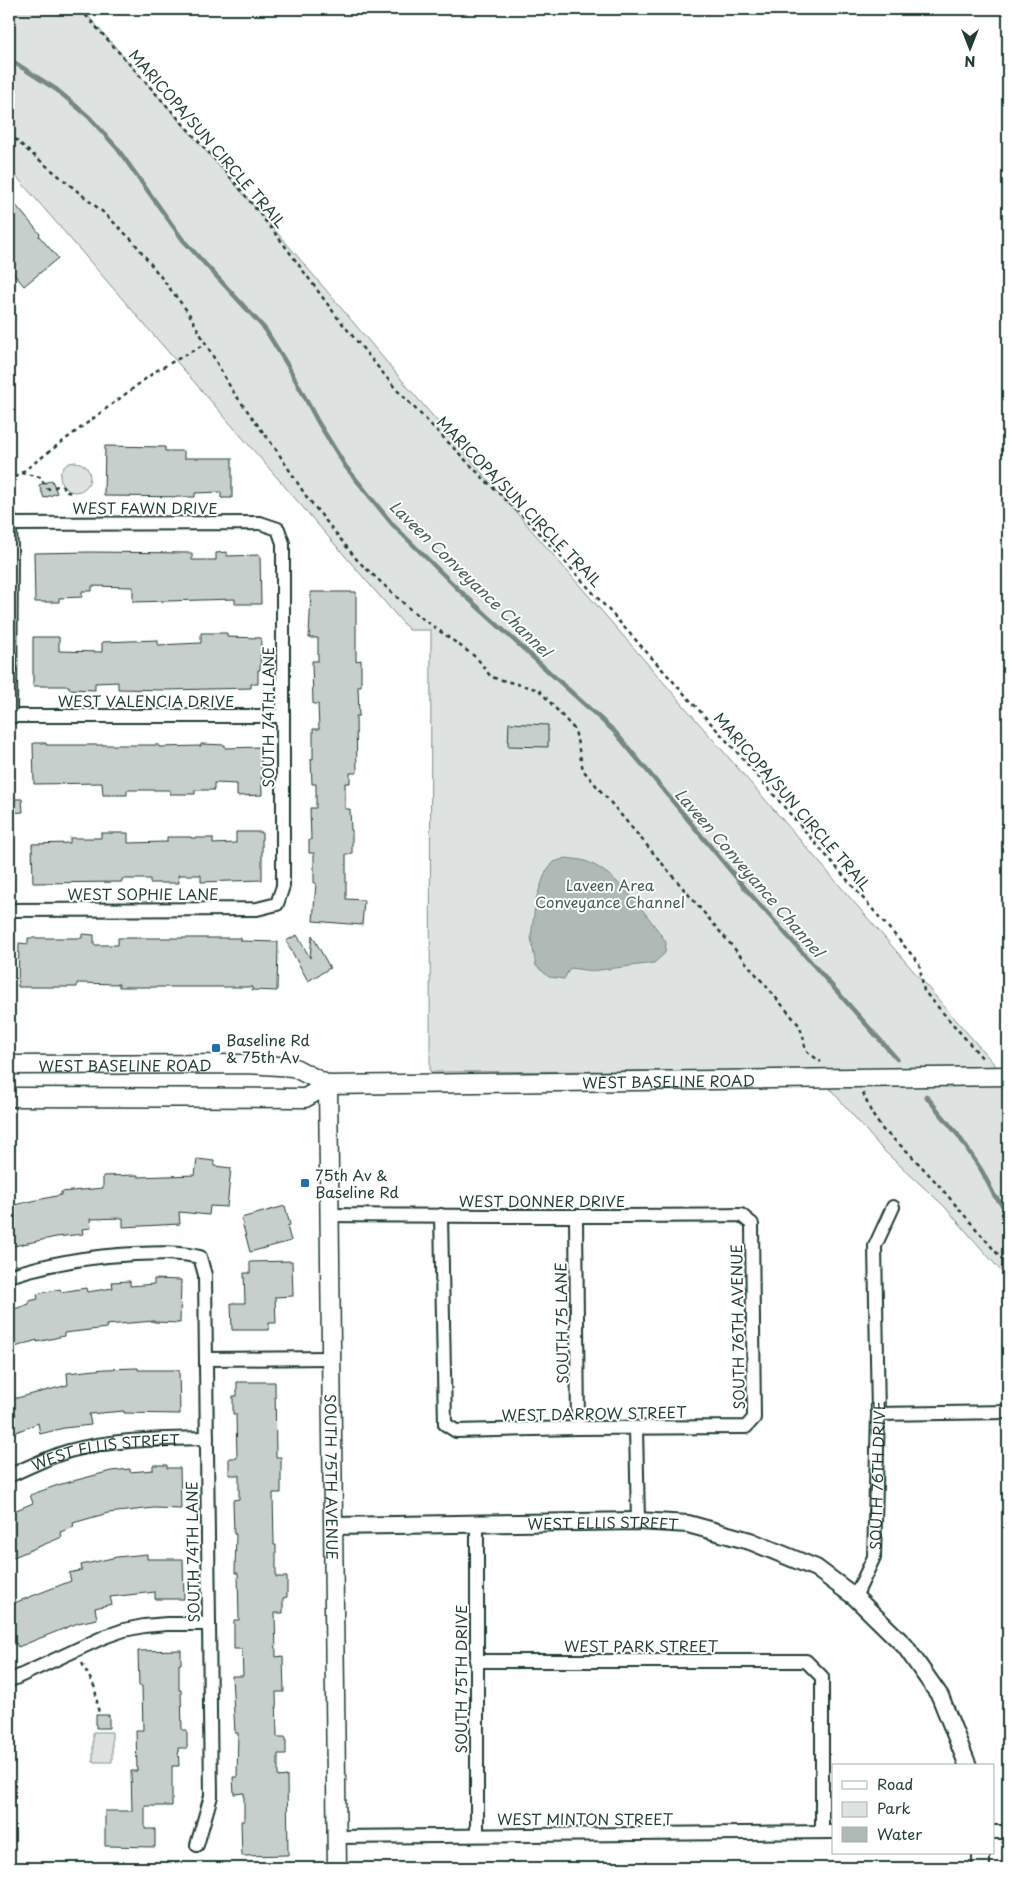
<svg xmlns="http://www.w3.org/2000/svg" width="1017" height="1877" font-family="'Playpen Sans',sans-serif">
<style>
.green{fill:#dee3e2;stroke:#7e908b}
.water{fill:#afbab7;stroke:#758883}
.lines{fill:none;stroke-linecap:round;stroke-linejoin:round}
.stream{stroke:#758883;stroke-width:4.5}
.building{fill:#c7cfcc;stroke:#1f3d34}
.minor-casing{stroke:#1f3d34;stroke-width:16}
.tertiary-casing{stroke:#1f3d34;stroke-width:20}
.secondary-casing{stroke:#1f3d34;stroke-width:21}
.path{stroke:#1f3d34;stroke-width:2.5;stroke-dasharray:4 4;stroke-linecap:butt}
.minor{stroke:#fff;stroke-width:12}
.tertiary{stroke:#fff;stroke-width:16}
.secondary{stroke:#fff;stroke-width:18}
.poi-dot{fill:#1f6fb2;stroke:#fff;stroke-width:2}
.labels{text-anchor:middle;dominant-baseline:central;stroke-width:4;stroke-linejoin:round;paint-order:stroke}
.street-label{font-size:15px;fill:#1f3d34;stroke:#fff}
.park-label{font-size:15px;fill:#455e57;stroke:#fff}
.poi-label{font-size:15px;fill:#1f3d34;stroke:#fff;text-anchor:start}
.water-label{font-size:16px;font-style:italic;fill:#4a625b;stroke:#fff}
</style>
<rect width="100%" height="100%" fill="#fff"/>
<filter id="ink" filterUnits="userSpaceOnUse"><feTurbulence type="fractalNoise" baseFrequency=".02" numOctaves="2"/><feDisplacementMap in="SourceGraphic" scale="10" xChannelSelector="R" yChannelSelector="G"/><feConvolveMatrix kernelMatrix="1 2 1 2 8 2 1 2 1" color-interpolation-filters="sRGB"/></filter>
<g filter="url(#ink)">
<!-- green -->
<path class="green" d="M9,9H82L293,251L412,392L1008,1080V1279L944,1206L882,1149L814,1070L430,1072L431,630H409L9,168Z
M60 477a15 15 0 1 1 30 0a15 15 0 1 1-30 0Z
M93,1732H112V1762H93Z"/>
<!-- water -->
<path class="water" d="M566,858C572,859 579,859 585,861C618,873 647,915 666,942L665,953L654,963L592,971L570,968L564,979L549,977L536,966L531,937L536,899L546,871L554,862Z"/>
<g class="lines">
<!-- stream -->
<path class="stream" d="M9,59L57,90L89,117L117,148L183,240L265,329L288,366L318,422L346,467L393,525L459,590L615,732L745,888L897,1059
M926,1096L958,1135L982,1171L994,1195L1008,1212"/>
</g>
<!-- building -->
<path class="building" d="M9,197L40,234L39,236L58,258L24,286L9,268Z
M105,446L165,447V451H184V458H232V498H221V492L195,493V497L104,496Z
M52,480L57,493L44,498L39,485Z
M89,552L192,553V560H216V553L227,552V556L260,555L261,604H235V599L133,602V587L92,586V591H82V597L59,598V602H35L34,553Z
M311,592H356V661L361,660V686H358L359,716H356L357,773H350V783H345V809H350L351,830H352V854H346V899L364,900L362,925L313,921L316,883H314V853H309V840H311L310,808H316V784H312L311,759H313V729H319L318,704H313L312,661H318V638H309Z
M201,633H227V637L261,638L260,670H258V684H251V688L167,690L118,689V682L95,683V690L69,689V686H33V637H59V651L102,652V642L158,640V645L201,643Z
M509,723L548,725V747L508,746Z
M33,743H46V745H159V747L201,746V744L225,745V748L261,747L262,795L237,796V784L214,783V790H195V794H170V790H127V795H103L102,783L34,784Z
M9,799H22L23,812L9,813Z
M236,832H262V880L201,882V875H178L179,883H150V879H122V882L33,883L32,844L70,843V838H101V833H128V843L167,842V837H191V838H213V844L236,843Z
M82,934L94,935V945H118V938H241V941L278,942L277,991L252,990V987H119V984L77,983V987H18L19,943L28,944V938H82Z
M297,935L310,958L312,935L330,968L308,981L286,941Z
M197,1159L214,1161V1166L231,1168L227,1207L210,1206L209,1215L179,1212L180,1224L123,1227V1218L90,1219L91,1228L82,1229L83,1234L56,1237L9,1247V1206L61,1195V1192L103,1188V1176L138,1175V1177L195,1175Z
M285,1206L290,1225L287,1226L291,1241L250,1252L241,1218Z
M292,1261L293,1296L275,1297L276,1323H269V1330H232L231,1303H245L244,1273H250V1262Z
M154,1279L181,1280L180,1323L154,1322V1321L106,1325L107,1328L64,1333V1336L37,1342V1340L9,1349V1311L29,1304V1301L38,1299L37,1294L60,1289L61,1292L86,1288L87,1292L113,1288L112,1282L130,1281V1286L154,1284Z
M138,1368V1370H179L180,1414L124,1413V1411L89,1414L91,1425L64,1428L40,1434L38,1423L9,1435V1400L68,1385L67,1373L105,1369Z
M237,1382H275L276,1457H281V1493H273L274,1545H276V1577H287V1597L283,1598V1613H275L276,1657L283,1656L284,1692H276L277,1737H286V1754H278V1777L287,1776L288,1855L242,1856L241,1821H244V1793L234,1794L233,1777H237L238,1733H235L232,1676H243L242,1649H234V1620H239L238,1573H235L236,1534H234L233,1500L239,1499V1475H229V1458H237L236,1414H233V1396H237Z
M153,1465H167V1468H180L181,1509L154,1508L108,1513L73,1523L74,1527L60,1532L62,1537L9,1559V1513L33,1503L30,1495L58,1485L111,1471L130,1469V1472L153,1470Z
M147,1554V1559H183L184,1599H155V1592L110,1597L112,1604L95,1608L97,1619L78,1623L18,1647L16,1643L9,1646V1605L71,1581L69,1573L82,1570L81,1565L117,1557Z
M181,1650V1664H179V1690H181L182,1730H187V1748H178L179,1766H172V1806H145V1829H155V1847L105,1846V1811H132L131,1771H137L136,1730H143L142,1686H139L138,1651Z
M96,1715H109V1728H96Z"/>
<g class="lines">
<!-- minor casing -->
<g class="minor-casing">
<g id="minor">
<path d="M9,516L11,547L10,716"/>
<path d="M9,716H283"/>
<path d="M9,910L257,909L277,904L283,886V543L278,529L260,523L10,524"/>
<path d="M329,1215C467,1216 604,1217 741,1215L752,1224L754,1418L746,1427L578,1428L456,1431L445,1424L441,1215"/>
<path d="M576,1217L578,1428"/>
<path d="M9,1276C50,1263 91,1256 135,1254C157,1253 178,1252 200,1257L205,1275L211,1796L197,1845"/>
<path d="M206,1359L332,1358"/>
<path d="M878,1414L1008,1412"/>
<path d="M636,1428L638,1521"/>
<path id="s1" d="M9,1476C28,1467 49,1457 69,1451C114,1439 161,1439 207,1438"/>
<path id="s2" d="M855,1597L874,1557L878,1414L875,1246L893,1207"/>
<path d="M476,1661H806L822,1677V1832"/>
<path d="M9,1681L104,1637L124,1630L144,1626L167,1624H209"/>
<path d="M993,1832H1008"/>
<path d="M477,1835V1524"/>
<path d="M337,1837L833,1832"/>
</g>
</g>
<!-- tertiary casing -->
<g class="tertiary-casing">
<g id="tertiary">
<path id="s3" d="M334,1526L638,1521L688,1524L750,1541L816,1568L855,1597L905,1646L940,1696L968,1766"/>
<path d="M981,1853V1868"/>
</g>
</g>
<!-- secondary casing -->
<g class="secondary-casing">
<g id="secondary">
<path id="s4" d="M9,1065L248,1064L293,1067L328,1085L1008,1076"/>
<path id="s5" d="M328,1085L337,1868"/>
<path d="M9,1097L305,1098L328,1085"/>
</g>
</g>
<!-- path -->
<path class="path" d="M80,9L229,175L282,242L337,317L396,389L485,480L531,524L735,750L919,963L924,991L984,1060
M9,133L26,149L104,213L133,241L188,312L232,390L277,451L306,496L358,561L412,611L477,658L491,677L539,690L575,730L583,770L799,1025L803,1036L806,1051L821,1062
M21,473L40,477L48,489L61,485L67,492L73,493
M9,482L156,371L205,344
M9,855L12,865L13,896
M863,1093L872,1114L883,1130L908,1152L935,1181L1008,1266
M82,1663L95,1688L99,1715"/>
<!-- minor -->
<use href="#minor" class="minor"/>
<!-- tertiary -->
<use href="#tertiary" class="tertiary"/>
<!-- secondary -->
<use href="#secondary" class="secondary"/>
</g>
</g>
<!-- markers -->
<g class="poi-dot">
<rect x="211" y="1043" width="10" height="10" rx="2.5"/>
<rect x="300" y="1178" width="10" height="10" rx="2.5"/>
</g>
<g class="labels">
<!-- street labels -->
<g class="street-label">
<text transform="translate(208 138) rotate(49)">MARICOPA/SUN CIRCLE TRAIL</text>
<text transform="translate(520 501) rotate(46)">MARICOPA/SUN CIRCLE TRAIL</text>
<text x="145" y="507">WEST FAWN DRIVE</text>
<text x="146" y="700">WEST VALENCIA DRIVE</text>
<text transform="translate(267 717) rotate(-90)">SOUTH 74TH LANE</text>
<text transform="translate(793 801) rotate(49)">MARICOPA/SUN CIRCLE TRAIL</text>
<text x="143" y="893">WEST SOPHIE LANE</text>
<text stroke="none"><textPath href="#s4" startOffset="116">WEST BASELINE ROAD</textPath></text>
<text stroke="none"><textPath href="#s4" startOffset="664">WEST BASELINE ROAD</textPath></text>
<text x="542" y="1200">WEST DONNER DRIVE</text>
<text transform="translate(561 1323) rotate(-91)">SOUTH 75 LANE</text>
<text transform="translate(737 1327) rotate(-91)">SOUTH 76TH AVENUE</text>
<text transform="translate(594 1413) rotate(-1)">WEST DARROW STREET</text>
<text stroke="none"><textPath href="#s1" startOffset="101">WEST ELLIS STREET</textPath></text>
<text stroke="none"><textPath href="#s2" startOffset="126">SOUTH 76TH DRIVE</textPath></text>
<text stroke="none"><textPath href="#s5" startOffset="392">SOUTH 75TH AVENUE</textPath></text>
<text stroke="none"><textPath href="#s3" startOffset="269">WEST ELLIS STREET</textPath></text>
<text transform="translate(192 1552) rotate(-91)">SOUTH 74TH LANE</text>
<text x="641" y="1645">WEST PARK STREET</text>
<text transform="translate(460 1679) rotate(-90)">SOUTH 75TH DRIVE</text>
<text x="585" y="1818">WEST MINTON STREET</text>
</g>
<!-- park labels -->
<g class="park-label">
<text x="610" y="884">Laveen Area<tspan x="610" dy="17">Conveyance Channel</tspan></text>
</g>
<!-- poi labels -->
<g class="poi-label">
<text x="226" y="1039">Baseline Rd<tspan x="226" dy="17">&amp; 75th Av</tspan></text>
<text x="315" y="1174">75th Av &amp;<tspan x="315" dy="17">Baseline Rd</tspan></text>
</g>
<!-- water labels -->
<g class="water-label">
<text transform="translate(471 578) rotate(44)">Laveen Conveyance Channel</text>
<text transform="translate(750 872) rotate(49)">Laveen Conveyance Channel</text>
</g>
</g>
<!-- margin -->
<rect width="1017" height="1877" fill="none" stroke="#fff" stroke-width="30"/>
<rect x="15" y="15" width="987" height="1847" fill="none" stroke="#1f3d34" stroke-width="2" filter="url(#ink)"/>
<!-- legend -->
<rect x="832" y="1764" width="162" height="90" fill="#ffffff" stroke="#a5b1ae"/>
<rect x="842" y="1781" width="25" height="8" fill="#ffffff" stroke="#a5b1ae"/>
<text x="877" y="1790" font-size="15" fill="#1f3d34">Road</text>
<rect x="842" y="1802" width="25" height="15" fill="#dee3e2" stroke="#a5b1ae"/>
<text x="877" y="1814" font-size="15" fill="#1f3d34">Park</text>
<rect x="842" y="1827" width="25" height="15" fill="#afbab7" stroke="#a5b1ae"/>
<text x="877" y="1840" font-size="15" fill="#1f3d34">Water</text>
<!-- north arrow -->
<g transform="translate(970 48) rotate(180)" stroke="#ffffff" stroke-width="4" paint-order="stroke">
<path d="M0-4L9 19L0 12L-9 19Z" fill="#1f3d34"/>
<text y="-8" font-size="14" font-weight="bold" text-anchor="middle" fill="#1f3d34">N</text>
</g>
</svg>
